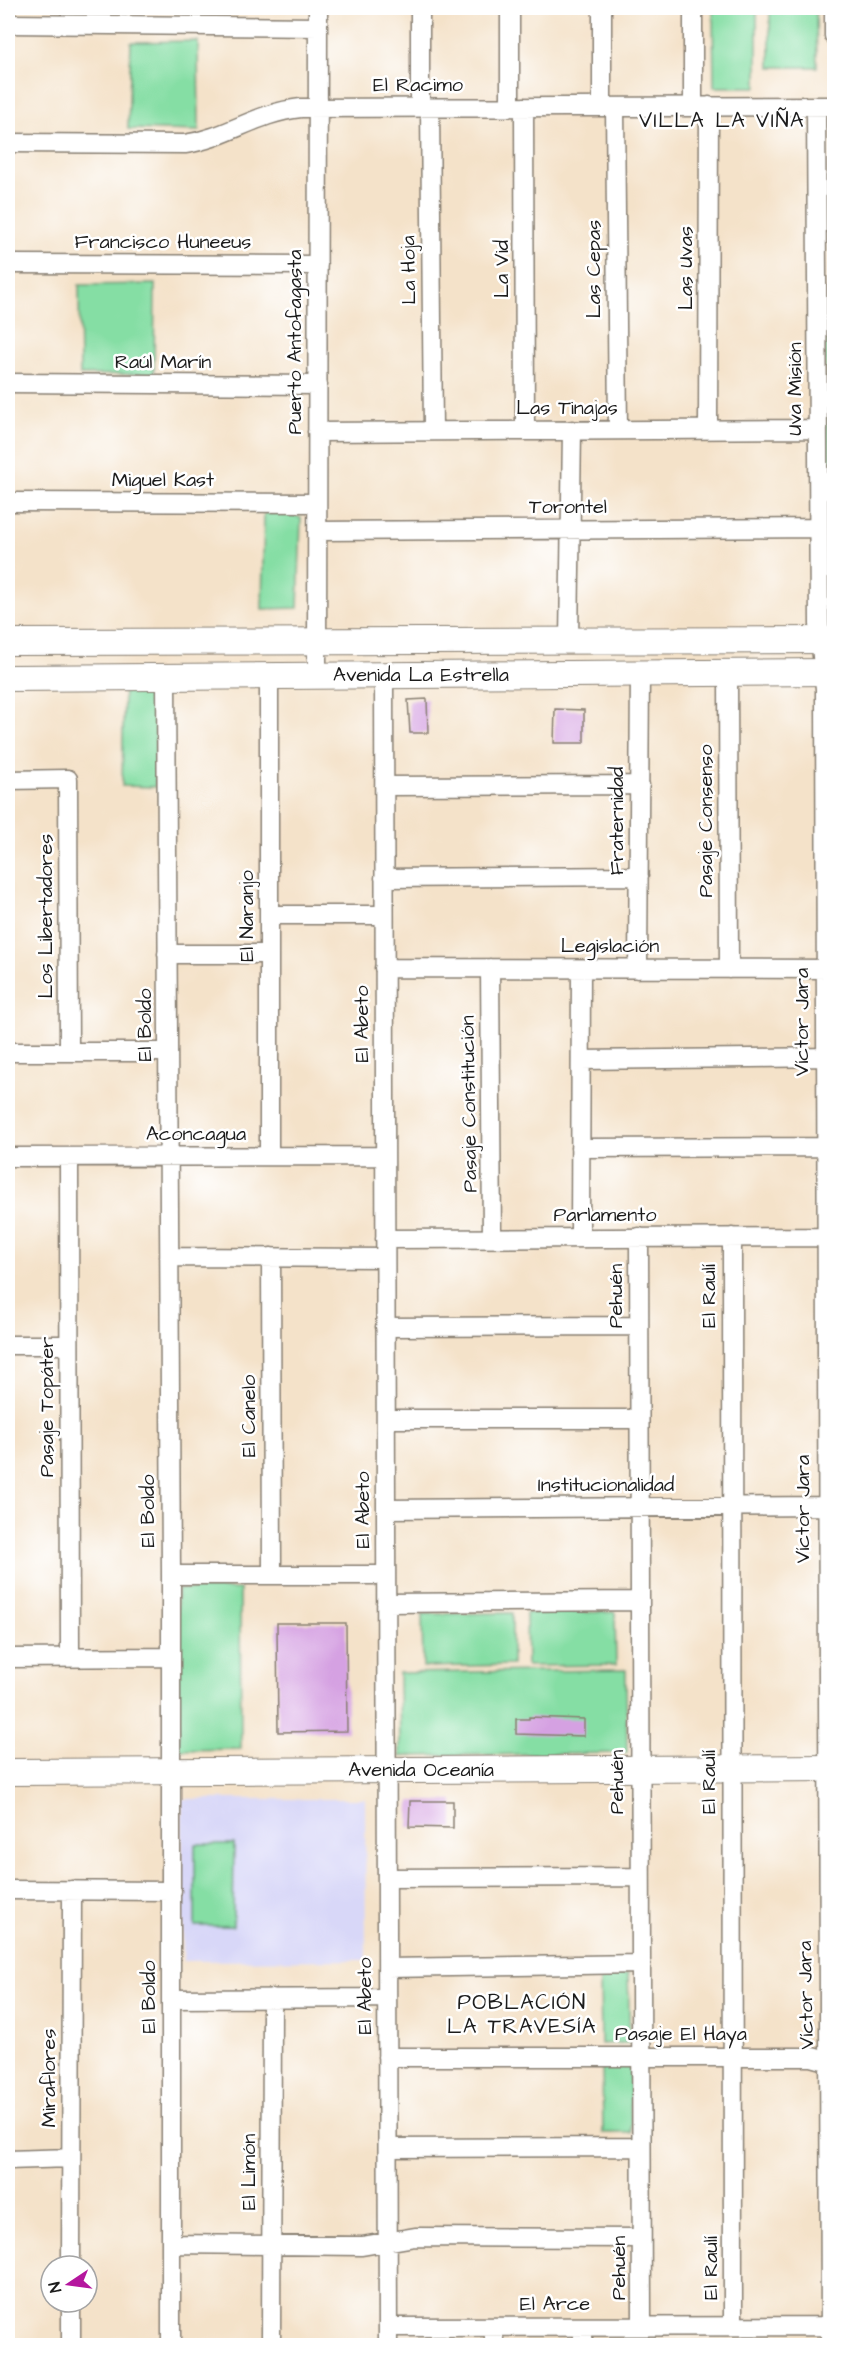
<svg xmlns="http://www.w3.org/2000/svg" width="842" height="2353" font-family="'Architects Daughter',sans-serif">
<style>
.built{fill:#d8d7f8}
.green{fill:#85dea4;stroke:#507d60;stroke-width:1.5}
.building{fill:#d5a1e2}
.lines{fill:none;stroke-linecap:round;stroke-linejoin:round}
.street-casing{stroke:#887f72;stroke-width:21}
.secondary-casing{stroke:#887f72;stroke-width:28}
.street{stroke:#fff;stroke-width:18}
.secondary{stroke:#fff;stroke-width:26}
.labels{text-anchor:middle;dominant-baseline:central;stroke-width:5;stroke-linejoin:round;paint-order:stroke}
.street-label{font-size:20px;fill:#1c1c1c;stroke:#fff}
.neighbourhood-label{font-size:21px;letter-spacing:1.5px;fill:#1c1c1c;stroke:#fff}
</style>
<rect width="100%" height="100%" fill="#fff"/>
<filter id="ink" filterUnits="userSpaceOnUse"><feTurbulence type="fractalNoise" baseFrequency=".0167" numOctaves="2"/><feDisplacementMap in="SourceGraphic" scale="12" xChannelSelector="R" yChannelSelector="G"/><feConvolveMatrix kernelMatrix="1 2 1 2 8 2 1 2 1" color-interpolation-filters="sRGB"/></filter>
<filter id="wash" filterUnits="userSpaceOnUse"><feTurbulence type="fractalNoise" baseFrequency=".008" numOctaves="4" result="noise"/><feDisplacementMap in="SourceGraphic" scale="24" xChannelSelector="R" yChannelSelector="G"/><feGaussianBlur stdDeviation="1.35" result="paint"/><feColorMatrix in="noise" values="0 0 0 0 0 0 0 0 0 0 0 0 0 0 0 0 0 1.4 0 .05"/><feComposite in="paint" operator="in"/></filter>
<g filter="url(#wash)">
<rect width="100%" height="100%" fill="#f4e2c9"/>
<!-- built -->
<path class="built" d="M182,1799H365L366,1960L183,1961Z"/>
<!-- green -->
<path class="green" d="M713,8H757V87H714Z
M770,8H816L817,67H770Z
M198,41L199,131L128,129L131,42Z
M155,284L154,374L80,375L79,285Z
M825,311H834V623H827Z
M264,513H288L301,518L298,608L262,609Z
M124,686L156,687L155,787L122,786Z
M177,1589H240L241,1749L179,1750Z
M615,1612L616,1665L527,1666L526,1613Z
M512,1613V1665L423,1667L422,1614Z
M626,1670L627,1753L400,1756L399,1673Z
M195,1844H234L233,1926H195Z
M600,1974H628L630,2043L601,2044Z
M602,2064H630L631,2133H603Z"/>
<g id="blocks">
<!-- building -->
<path class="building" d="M427,699L428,733H410L408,700Z
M555,709L584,710V743H554Z
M277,1623H346L347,1731L278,1732Z
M529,1717L584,1719V1736L516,1734V1719H529Z
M410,1801H453V1828L409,1827Z"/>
</g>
</g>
<g filter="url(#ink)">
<use href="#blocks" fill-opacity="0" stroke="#887f72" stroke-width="1.5"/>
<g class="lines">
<!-- street casing -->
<g class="street-casing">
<path id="street" d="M693,8V107
M834,8V36
M8,24L318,27
M816,106L819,624L825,689L830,2346
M510,107V8
M524,107L525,431
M602,107V8
M615,107L618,430
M420,108V8
M430,108L433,431
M8,143L185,144C227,138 255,113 301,108L834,106
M8,264L318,265
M8,383L318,385
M708,430L709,106
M317,432L817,429
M8,502L317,503
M317,531L818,528
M569,641L572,430
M728,672L729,969
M384,675L388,2346
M166,676L171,1575V2346
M269,676V1156
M317,676L318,8
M8,780L68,779L69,1052
M384,786L640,785
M384,878L639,876
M269,915H384
M167,954H269
M384,968L834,969
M490,968L492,1238
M638,969L640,673
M8,1052H168
M581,1060L834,1057
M580,1148L834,1147
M8,1157L385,1156
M69,1157L70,1658
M639,1237L642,2326
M732,1237L733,2326
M580,1238L581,969
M385,1239L825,1237
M169,1257L385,1258
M271,1257L272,1575
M385,1327L639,1326
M8,1345H69
M386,1419H639
M386,1509L825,1506
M171,1575H386
M386,1603L640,1601
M8,1658L171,1657
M387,1878L640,1877
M8,1890L172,1891
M387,1968L641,1964
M172,1999L387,1998
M387,2057H812L834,2063
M388,2148L641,2147
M8,2160L71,2158
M171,2244L362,2246L415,2237L641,2238
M71,2266L72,1890
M388,2327L830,2326
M494,2327V2346
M583,2327V2346
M71,2346V2302
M271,2346L272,1998"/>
</g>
<!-- secondary casing -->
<g class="secondary-casing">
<path id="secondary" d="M8,642L834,640
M8,678L834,672
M8,1772L834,1768"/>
</g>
<!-- street -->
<use href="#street" class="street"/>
<!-- secondary -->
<use href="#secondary" class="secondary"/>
</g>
</g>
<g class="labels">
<!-- street labels -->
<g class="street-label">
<text x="418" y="85">El Racimo</text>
<text x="163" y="242">Francisco Huneeus</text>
<text transform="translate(686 268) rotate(-90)">Las Uvas</text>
<text transform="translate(502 269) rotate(-90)">La Vid</text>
<text transform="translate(594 269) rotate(-90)">Las Cepas</text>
<text transform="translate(409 270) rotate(-91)">La Hoja</text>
<text transform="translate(295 342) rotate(-90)">Puerto Antofagasta</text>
<text x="163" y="362">Raúl Marín</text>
<text transform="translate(795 389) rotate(-90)">Uva Misión</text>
<text x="567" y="408">Las Tinajas</text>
<text x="163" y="480">Miguel Kast</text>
<text x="568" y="507">Torontel</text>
<text x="421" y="675">Avenida La Estrella</text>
<text transform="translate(617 821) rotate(-90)">Fraternidad</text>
<text transform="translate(706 821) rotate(-90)">Pasaje Consenso</text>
<text transform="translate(46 916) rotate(-90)">Los Libertadores</text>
<text transform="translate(247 916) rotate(-90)">El Naranjo</text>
<text x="610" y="946">Legislación</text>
<text transform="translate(802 1022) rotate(-90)">Víctor Jara</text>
<text transform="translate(362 1024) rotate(-90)">El Abeto</text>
<text transform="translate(145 1025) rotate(-90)">El Boldo</text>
<text transform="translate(469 1104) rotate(-91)">Pasaje Constitución</text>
<text x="196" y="1134">Aconcagua</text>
<text x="605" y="1215">Parlamento</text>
<text transform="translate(616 1296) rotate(-90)">Pehuén</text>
<text transform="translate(709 1296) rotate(-90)">El Raulí</text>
<text transform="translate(47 1407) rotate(-90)">Pasaje Topáter</text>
<text transform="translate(249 1416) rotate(-90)">El Canelo</text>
<text x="606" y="1485">Institucionalidad</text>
<text transform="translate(803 1509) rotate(-90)">Víctor Jara</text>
<text transform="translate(363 1510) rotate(-90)">El Abeto</text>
<text transform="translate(148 1511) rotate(-90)">El Boldo</text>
<text x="421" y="1770">Avenida Oceanía</text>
<text transform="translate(617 1782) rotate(-90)">Pehuén</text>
<text transform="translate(709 1782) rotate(-90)">El Raulí</text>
<text transform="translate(806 1995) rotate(-91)">Víctor Jara</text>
<text transform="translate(365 1996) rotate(-90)">El Abeto</text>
<text transform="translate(149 1997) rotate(-90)">El Boldo</text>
<text x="681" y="2034">Pasaje El Haya</text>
<text transform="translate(49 2078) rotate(-90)">Miraflores</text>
<text transform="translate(249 2172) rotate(-90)">El Limón</text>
<text transform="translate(619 2268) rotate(-90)">Pehuén</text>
<text transform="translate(711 2268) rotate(-90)">El Raulí</text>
<text x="555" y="2304">El Arce</text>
</g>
<!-- neighbourhood labels -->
<g class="neighbourhood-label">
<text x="722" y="120">VILLA LA VIÑA</text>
<text x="522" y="2002">POBLACIÓN<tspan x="522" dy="24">LA TRAVESÍA</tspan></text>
</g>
</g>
<!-- margin -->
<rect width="842" height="2353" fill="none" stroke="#fff" stroke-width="30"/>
<!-- north arrow -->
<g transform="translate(69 2284) rotate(257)"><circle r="28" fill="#ffffff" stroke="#a4a4a4" stroke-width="1.5"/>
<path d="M0-4.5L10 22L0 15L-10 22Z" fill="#b5179e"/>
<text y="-9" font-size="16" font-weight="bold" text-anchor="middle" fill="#1c1c1c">N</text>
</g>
</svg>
